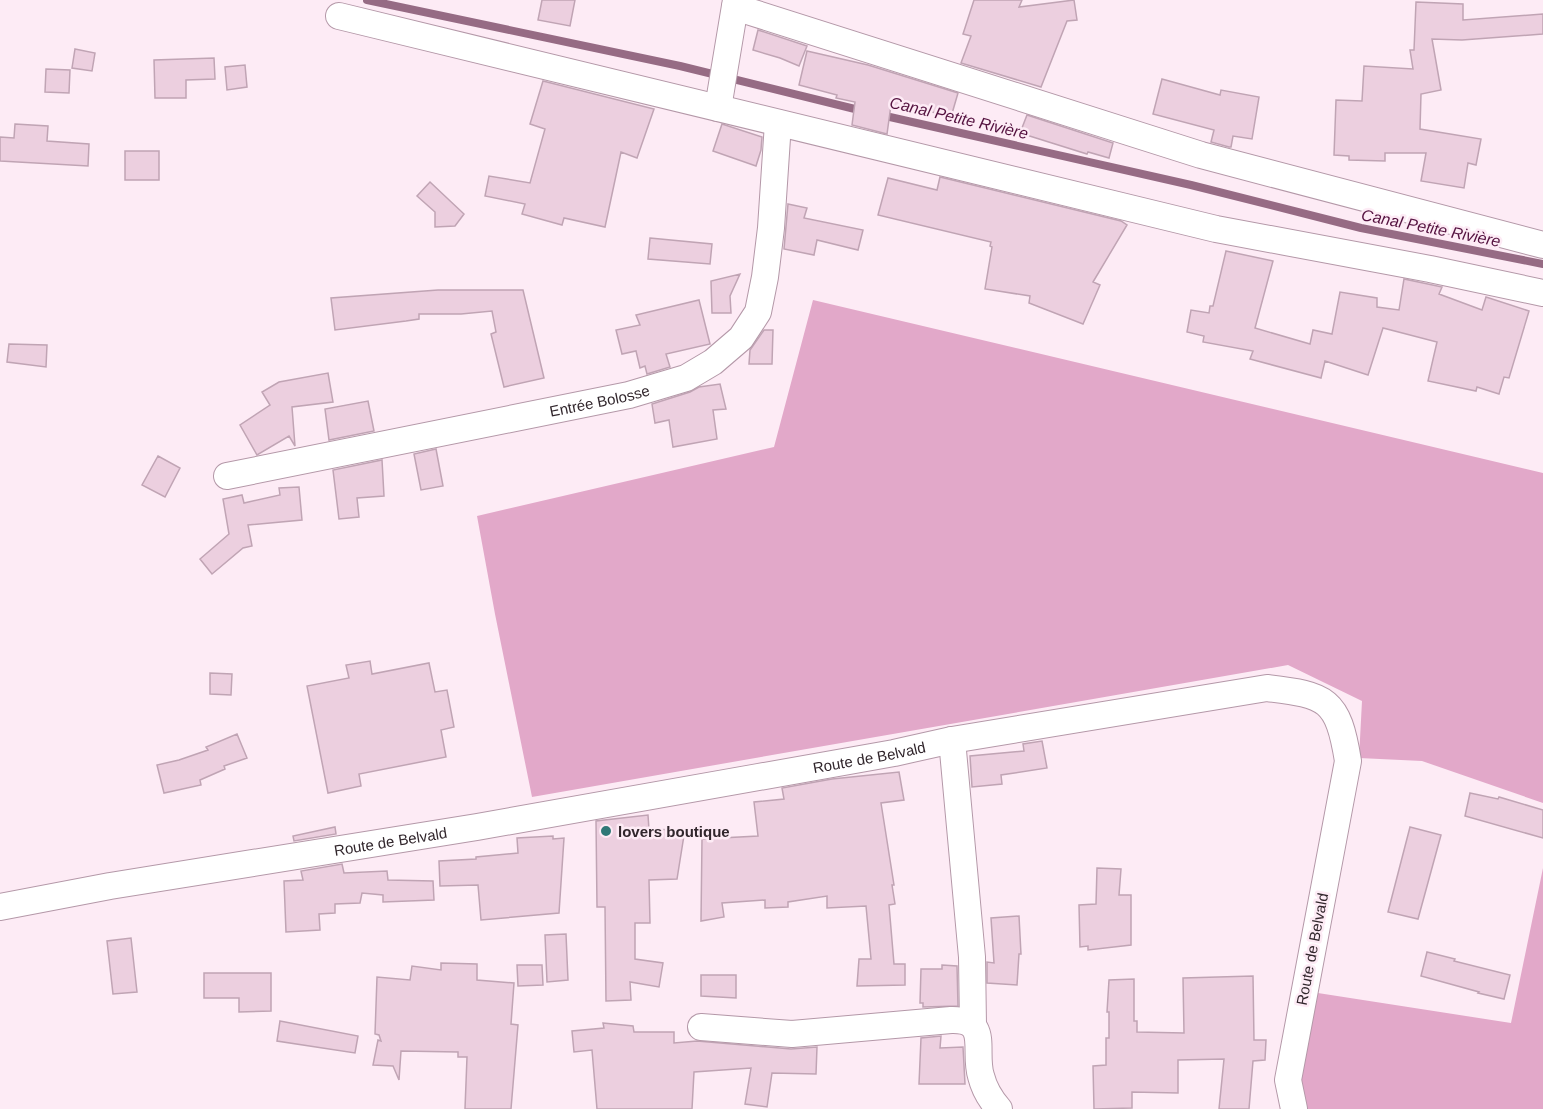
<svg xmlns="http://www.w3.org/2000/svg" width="1543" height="1109" font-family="Arial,sans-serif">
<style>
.forest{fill:#e2a8c9}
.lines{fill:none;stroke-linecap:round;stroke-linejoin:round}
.stream{stroke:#966b84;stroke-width:8}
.building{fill:#eccfdf;stroke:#c0a4b4;stroke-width:1.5}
.minor-casing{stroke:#b498a8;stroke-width:28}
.minor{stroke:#fff;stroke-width:26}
.poi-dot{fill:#2f7877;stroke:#fdebf5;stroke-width:2}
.labels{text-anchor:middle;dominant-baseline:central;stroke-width:5;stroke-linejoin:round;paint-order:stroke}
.street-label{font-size:15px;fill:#31262c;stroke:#fdebf5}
.poi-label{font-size:15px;font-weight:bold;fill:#31262c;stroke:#fdebf5;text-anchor:start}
.water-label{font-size:16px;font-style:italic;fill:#54113f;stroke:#fdebf5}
</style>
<rect width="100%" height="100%" fill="#fdebf5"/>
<!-- forest -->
<path class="forest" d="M813,300L1543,473V803L1422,761L1359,758L1362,701L1288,665L532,797L495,614L477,516L774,447Z
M1543,868V1109H1302L1286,1085L1305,991L1511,1023Z"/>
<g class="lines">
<!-- stream -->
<path class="stream" d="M367,0L680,66L863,111
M881,115L1191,185L1361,228L1543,264"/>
</g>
<!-- building -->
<path class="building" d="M542,0H575L570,26L538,20Z
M974,0H1022L1019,7L1074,0L1077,20L1067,21L1041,87L961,63L971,36L963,34Z
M1416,2L1463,4V20L1543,14V34L1462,40L1432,39L1441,90L1421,94L1420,129L1481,139L1476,165L1468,163L1464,188L1421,181L1426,153H1385V161L1349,160V156L1334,155L1336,100L1362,101L1364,66L1413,69L1410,50H1414Z
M758,30L807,46L799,66L780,58L753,50Z
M75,49L95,53L92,71L72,68Z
M807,51L868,65L958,93L951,117L917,108L916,112L891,105L887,134L852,125L855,102L836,98L837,95L799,85Z
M214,58L215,79L186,80V98H155L154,60Z
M245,65L247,87L227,90L225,67Z
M46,69L70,70L69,93L45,92Z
M1162,79L1220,95L1221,90L1259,97L1252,139L1233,136L1231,147H1229L1211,142L1214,130L1153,114Z
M543,81L654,109L637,158L621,152L605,227L564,218L562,225L522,214L525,204L485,196L489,176L530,183L545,129L530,124Z
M1027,115L1113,143L1109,158L1088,152L1087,154L1020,133Z
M15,124L48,126L47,141L89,144L88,166L0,161V137L14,138Z
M722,124L762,137L761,150L756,166L713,151Z
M125,151H159V180H125Z
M940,177L1121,221L1127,225L1093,282L1100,285L1083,324L1029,303L1030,296L985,289L992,247L990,246L991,242L878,215L888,178L937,190Z
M430,182L464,214L455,226L435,227V212L417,196Z
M788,204L807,208L804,218L863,230L858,250L817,240L814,255L784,249Z
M650,238L712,244L710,264L648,259Z
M1226,251L1273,261L1255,328L1310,344L1313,330L1332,334L1340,292L1377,298V307L1399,310L1404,279L1442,287L1439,294L1482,310L1486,297L1529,311L1509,378L1504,377L1499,394L1477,387L1476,391L1428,381L1437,342L1383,328L1368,375L1325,361L1321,378L1250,359L1253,351L1203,342L1204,336L1187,332L1191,310L1209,313L1210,306H1213Z
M740,274L730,296L731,313H712L711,281Z
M438,290H523L544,378L504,387L491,334L496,332L492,311L461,314H419V319L406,321L335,330L331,298Z
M699,300L710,344L666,354L670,367L647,374L645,366L640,368L636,351L622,354L616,330L640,325L636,315Z
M764,330H773L772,364H749L750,350Z
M9,344L47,345L46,367L7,362Z
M328,373L333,402L292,407L295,446L289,436L257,455L240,425L270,405L262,392L279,382Z
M720,384L726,409L713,410L717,439L673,447L669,420L655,423L652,404L690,392L699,387Z
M368,401L374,431L329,440L325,409Z
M436,449L443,486L421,490L414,454Z
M158,456L180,468L165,497L142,485Z
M382,460L384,496L357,498L359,517L339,519L333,470Z
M299,487L302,520L248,525L252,546L243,548L212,574L200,559L229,534L223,499L242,495L244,503L280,495L279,488Z
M370,661L372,674L429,663L435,692L447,690L454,727L441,730L446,757L359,774L361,786L328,793L307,686L349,678L346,665Z
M210,673L232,674L231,695L210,694Z
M237,734L247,758L224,766L225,769L200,780L201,785L164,793L157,765L179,760L208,750L206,747Z
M1042,741L1047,768L1001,775L1002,784L972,787L970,756L1024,751L1023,744Z
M899,772L904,800L881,803L894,885H892L895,904L889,905L894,964H905V985L857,986L859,959H871L866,906L827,908V896L788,902V907L765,908V900L722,903L724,917L701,921L702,839L758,836L754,802L784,799L782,788L832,779Z
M1470,793L1498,799L1499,797L1543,810V838L1465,816Z
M648,815L649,830L685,829L677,879L649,880L650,923H635V959L663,963L659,987L630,982L631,1000L606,1001L605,907H597L596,821Z
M335,827L336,834L294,841L293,836Z
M1410,827L1441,835L1418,919L1388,912Z
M553,836V839L564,838L559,913L481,920L478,885L440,886L439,861L476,859V857L518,853L517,838Z
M342,864L344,873L387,871L388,880L433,881L434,900L383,902V895L362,893L360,903L335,904V913L319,914L320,930L286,932L284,881L303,880L301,871Z
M1097,868L1121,869L1119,895H1131V945L1088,950V946L1080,947L1079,905L1096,904Z
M1019,916L1021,954H1019L1017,985L987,983V962L994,963L991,918Z
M566,934L568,980L547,982L545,935Z
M131,938L137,992L113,994L107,941Z
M1427,952L1455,959L1454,961L1510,975L1504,999L1478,993L1479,992L1421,976Z
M441,963L477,964V980L514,983L511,1024L518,1025L511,1109H465L467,1057H458V1052L401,1051L399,1080L393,1066L373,1065L378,1040L381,1041L379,1035L375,1034L377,977L410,980L412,966L441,970Z
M517,965H542L543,985L518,986Z
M942,965L957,966L958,1006L923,1007V1003H920L921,969H942Z
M204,973H271V1011L239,1012V998H204Z
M701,975H736V998L701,996Z
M1253,976L1254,1040H1266L1265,1060L1253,1061L1249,1109H1219L1224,1059L1178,1060V1093L1132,1092V1108L1094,1109L1093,1066L1106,1065V1038H1109V1012H1107L1109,980L1134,979V1021H1137V1032L1184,1033L1183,978Z
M280,1021L358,1036L355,1053L277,1041Z
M603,1023L633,1026L634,1032H674V1043L697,1041L791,1049L817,1047L816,1074L772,1073L767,1107L745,1104L751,1068L694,1072L692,1109H597L592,1050L574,1052L572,1031L604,1028Z
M941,1036L940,1048L963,1047L965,1084H919L921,1038Z"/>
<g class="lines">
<!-- minor casing -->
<g class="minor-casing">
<g id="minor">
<path d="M735,7L1201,155L1543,245"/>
<path d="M339,16L1216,229L1430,269L1543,293"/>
<path d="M718,108L736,0"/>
<path id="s1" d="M227,476L629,395L686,378L713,362L741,338L758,312L765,277L771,228L778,123"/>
<path d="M952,740L972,957L973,1025"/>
<path id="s2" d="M0,907L110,886L477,827L894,753L952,740L1267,688C1327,695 1338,699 1348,761L1288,1080L1294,1109"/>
<path d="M701,1027L792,1034L951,1020C991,1019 973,1051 981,1076C984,1088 991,1100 999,1109"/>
</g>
</g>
<!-- minor -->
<use href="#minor" class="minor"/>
</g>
<!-- markers -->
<circle class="poi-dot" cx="606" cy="831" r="6"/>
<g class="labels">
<!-- street labels -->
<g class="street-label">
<text stroke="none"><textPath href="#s1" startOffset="380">Entrée Bolosse</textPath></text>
<text stroke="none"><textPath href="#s2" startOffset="882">Route de Belvald</textPath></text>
<text stroke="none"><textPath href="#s2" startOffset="396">Route de Belvald</textPath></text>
<text transform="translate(1312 949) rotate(-79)">Route de Belvald</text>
</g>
<!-- poi labels -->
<g class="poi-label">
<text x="618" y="831">lovers boutique</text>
</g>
<!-- water labels -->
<g class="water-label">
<text transform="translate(959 118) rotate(13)">Canal Petite Rivière</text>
<text transform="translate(1431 228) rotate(11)">Canal Petite Rivière</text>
</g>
</g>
</svg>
